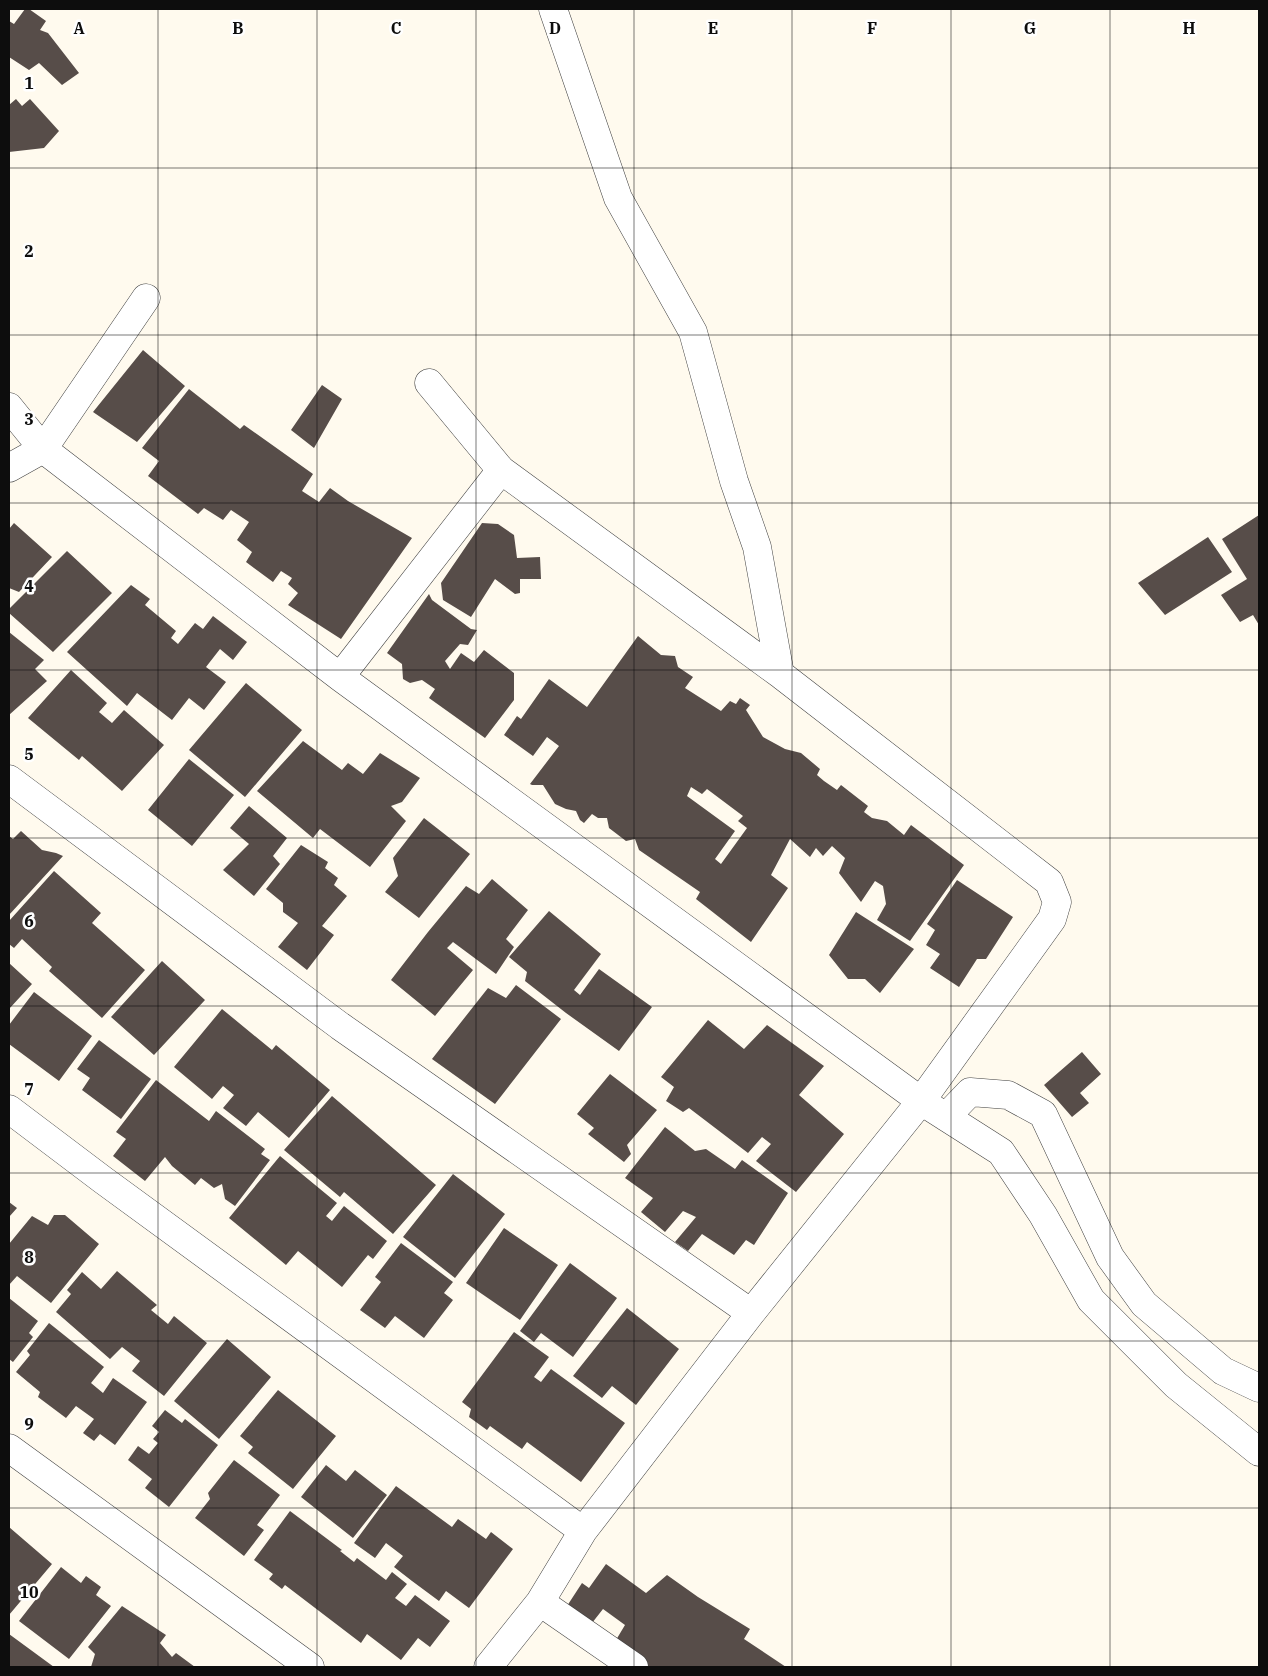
<svg xmlns="http://www.w3.org/2000/svg" width="1268" height="1676" font-family="'IBM Plex Serif',serif">
<style>
.building{fill:#574d49;fill-rule:evenodd}
.lines{fill:none;stroke-linecap:round;stroke-linejoin:round}
.minor-casing{stroke:#404040;stroke-width:29}
.minor{stroke:#fff;stroke-width:28}
.grid{fill:none;stroke:#0d0d0d;stroke-width:1;stroke-opacity:0.55}
.grid-label{font-size:16px;text-anchor:middle;font-weight:bold;fill:#0d0d0d;stroke:#fff;stroke-width:5;stroke-linejoin:round;paint-order:stroke}
</style>
<rect width="100%" height="100%" fill="#fffaee"/>
<!-- building -->
<path class="building" d="M25,9H29L46,21L40,30L48,33L79,73L62,85L39,63L29,70L9,57V21L14,24Z
M16,99L22,106L30,99L59,131L44,148L9,152V105Z
M143,350L185,386L137,442L93,412Z
M322,385L342,399L314,448L291,430Z
M189,389L240,429L244,425L313,474L302,491L319,502L330,488L348,501L412,538L341,639L288,605L298,593L288,584L292,578L281,571L273,582L246,562L252,552L237,540L249,522L231,510L223,520L204,508L198,514L148,476L159,461L142,448Z
M1259,515V625L1253,615L1240,622L1221,595L1247,579L1222,539Z
M14,523L52,557L19,592L9,588V529Z
M482,523L498,524L514,535L517,558L540,557L541,579H520V593L515,594L495,579L471,617L443,600L441,583Z
M1208,537L1232,572L1165,615L1138,583Z
M67,551L112,593L53,652L9,613V609Z
M131,585L150,599L145,605L176,631L171,638L178,644L195,623L203,629L213,616L247,642L233,660L220,649L206,667L226,682L204,710L189,698L172,720L137,693L127,706L67,652Z
M429,594L432,600L471,629L477,630L468,645L460,644L445,661L450,669L461,653L474,662L484,650L514,673V700L485,738L429,698L435,689L422,680L410,683L403,679L402,664L387,653Z
M9,632L44,660L35,669L47,681L9,715Z
M638,636L661,655L675,656L678,667L693,677L685,688L721,711L730,701L736,704L740,698L750,705L746,710L763,737L785,749L801,753L820,769L817,775L824,781L837,790L841,785L868,806L864,812L872,818L887,821L904,835L911,825L964,865L910,941L877,920L886,904L883,886L875,881L861,902L839,873L845,858L832,846L823,856L816,848L810,857L790,839L771,875L788,888L751,942L696,899L700,892L639,850L635,839L626,841L609,828L607,818H598L592,814L584,823L580,820L576,811L566,809L555,804L543,785H532L530,784L559,746L547,737L533,756L504,735L517,716L521,719L549,679L587,707ZM691,787L702,794L707,789L743,816L738,821L747,828L721,864L715,859L735,831L687,796Z
M71,670L107,703L99,712L112,723L124,710L164,745L122,791L82,756L79,760L28,718Z
M246,683L302,730L245,797L189,750Z
M303,741L342,770L348,763L363,774L380,753L420,778L402,802L391,806L406,821L370,867L320,829L313,838L257,791Z
M189,759L234,795L192,846L148,810Z
M249,806L287,838L273,856L280,864L254,896L223,870L249,844L230,828Z
M424,818L470,854L419,918L385,892L398,876L393,858Z
M21,831L42,850L56,853L63,856L9,915V836L13,839Z
M301,845L328,862L325,868L338,878L334,885L347,896L322,926L334,935L307,970L278,947L298,923L283,912V903L266,889Z
M54,871L101,913L92,923L145,970L102,1018L49,971L52,967L22,939L14,948L9,944V921Z
M492,879L528,910L506,939L514,947L496,974L453,942L447,948L473,970L435,1016L391,980L428,932L466,886L479,894Z
M957,880L1013,917L986,959H977L959,987L930,968L940,954L926,945L935,930L927,924Z
M549,911L601,954L574,990L580,995L599,969L652,1007L619,1051L566,1013L525,981L527,972L509,957Z
M856,912L914,949L880,993L865,979H848L829,955Z
M162,961L205,1000L154,1055L111,1017Z
M9,963L32,984L9,1009Z
M516,985L561,1019L495,1104L432,1059L488,988L506,998Z
M34,992L92,1036L59,1081L9,1044V1025Z
M222,1009L272,1050L276,1045L330,1090L289,1138L258,1112L246,1126L223,1108L234,1095L223,1086L212,1099L174,1067Z
M708,1020L744,1049L767,1025L824,1066L799,1095L844,1134L796,1192L756,1161L771,1144L762,1137L748,1153L689,1108L683,1112L666,1101L674,1087L661,1077Z
M99,1040L151,1079L121,1119L82,1090L90,1078L77,1069Z
M1082,1052L1101,1074L1080,1093L1089,1103L1072,1117L1044,1085Z
M610,1074L657,1110L627,1145L631,1154L624,1162L588,1134L594,1128L577,1114Z
M156,1080L209,1121L216,1111L265,1149L261,1154L270,1160L235,1206L225,1199L222,1184L214,1188L201,1178L195,1185L172,1166L165,1157L145,1181L113,1156L126,1139L116,1132Z
M332,1096L436,1185L393,1234L344,1192L340,1197L284,1150Z
M665,1127L695,1151L706,1149L735,1169L742,1160L788,1193L754,1245L746,1240L734,1255L702,1234L688,1251L675,1242L696,1217L683,1211L665,1232L641,1212L653,1198L625,1178Z
M280,1156L337,1203L326,1216L332,1221L344,1206L387,1241L373,1259L368,1255L342,1287L298,1251L286,1265L229,1218Z
M453,1174L505,1214L455,1278L403,1237Z
M9,1202L17,1208L9,1217Z
M54,1215H65L99,1244L51,1303L17,1276L9,1285V1244L32,1216L48,1225Z
M504,1228L558,1265L520,1320L466,1283Z
M401,1243L453,1282L444,1293L453,1300L424,1338L395,1316L385,1328L360,1310L381,1282L375,1277Z
M570,1263L617,1298L573,1357L541,1333L534,1342L520,1331Z
M117,1271L157,1305L151,1310L168,1324L174,1316L207,1343L164,1396L132,1371L140,1361L122,1347L110,1359L56,1312L71,1294L67,1290L82,1272L101,1289Z
M9,1298L38,1321L29,1333L33,1337L13,1362L9,1359Z
M627,1308L679,1349L636,1405L612,1386L602,1398L573,1376Z
M49,1323L104,1367L91,1383L103,1393L113,1378L147,1402L115,1445L100,1434L94,1441L83,1433L94,1419L76,1406L66,1418L38,1397L40,1392L16,1372L30,1355L27,1351Z
M514,1332L549,1357L534,1377L541,1382L551,1369L625,1423L581,1482L527,1442L522,1449L490,1426L487,1430L469,1417L471,1409L462,1402Z
M227,1339L271,1377L219,1439L174,1401Z
M278,1390L336,1436L293,1489L248,1453L253,1447L240,1436Z
M165,1410L182,1423L185,1419L218,1445L169,1507L145,1488L152,1479L128,1460L138,1446L149,1454L158,1443L153,1439L159,1432L152,1426Z
M234,1460L280,1495L257,1525L264,1530L244,1556L195,1518L210,1499L208,1493Z
M326,1465L346,1481L355,1470L387,1495L353,1538L301,1497Z
M396,1486L452,1527L458,1519L486,1539L491,1532L513,1549L469,1608L446,1591L439,1601L412,1581L394,1567L403,1556L386,1543L375,1558L354,1543Z
M290,1511L342,1550L340,1551L354,1562L357,1558L386,1580L392,1572L407,1584L395,1598L406,1606L415,1595L450,1621L430,1647L418,1638L401,1660L367,1634L361,1643L285,1585L282,1589L269,1579L273,1574L254,1560Z
M9,1527L52,1564L9,1615Z
M606,1564L646,1593L667,1575L698,1597L750,1629L744,1639L786,1667H644L616,1640L625,1625L603,1609L592,1623L567,1606L582,1583L589,1588Z
M61,1567L81,1583L86,1576L101,1587L96,1595L111,1606L69,1659L19,1621Z
M122,1606L166,1635L160,1643L172,1657L176,1653L195,1667H91L95,1654L88,1647Z
M9,1634L54,1667H9Z"/>
<g class="lines">
<!-- minor casing -->
<g class="minor-casing">
<path id="minor" d="M553,9L618,198L693,332L734,481L757,547L780,674
M429,383L501,470L780,674L1049,882L1057,902L1052,919L921,1101L751,1313L583,1531L540,1602L488,1667
M9,407L43,449L340,677L921,1101L1001,1152L1043,1215L1091,1300L1176,1385L1259,1452
M9,468L43,449L146,298
M340,677L501,470
M9,779L340,1026L751,1313
M9,1109L103,1180L583,1531
M946,1117L970,1092L1008,1095L1043,1114L1110,1257L1144,1304L1223,1371L1259,1388
M9,1448L310,1667
M540,1602L634,1667"/>
</g>
<!-- minor -->
<use href="#minor" class="minor"/>
</g>
<!-- grid -->
<path class="grid" d="M158,9V1667M317,9V1667M476,9V1667M634,9V1667M792,9V1667M951,9V1667M1110,9V1667M9,168H1259M9,335H1259M9,503H1259M9,670H1259M9,838H1259M9,1006H1259M9,1173H1259M9,1341H1259M9,1508H1259"/>
<g class="grid-label">
<text x="79" y="34">A</text>
<text x="238" y="34">B</text>
<text x="396" y="34">C</text>
<text x="555" y="34">D</text>
<text x="713" y="34">E</text>
<text x="872" y="34">F</text>
<text x="1030" y="34">G</text>
<text x="1189" y="34">H</text>
<text x="29" y="89">1</text>
<text x="29" y="257">2</text>
<text x="29" y="425">3</text>
<text x="29" y="592">4</text>
<text x="29" y="760">5</text>
<text x="29" y="927">6</text>
<text x="29" y="1095">7</text>
<text x="29" y="1263">8</text>
<text x="29" y="1430">9</text>
<text x="29" y="1598">10</text>
</g>
<!-- border -->
<rect width="1268" height="1676" fill="none" stroke="#0d0d0d" stroke-width="20"/>
</svg>
